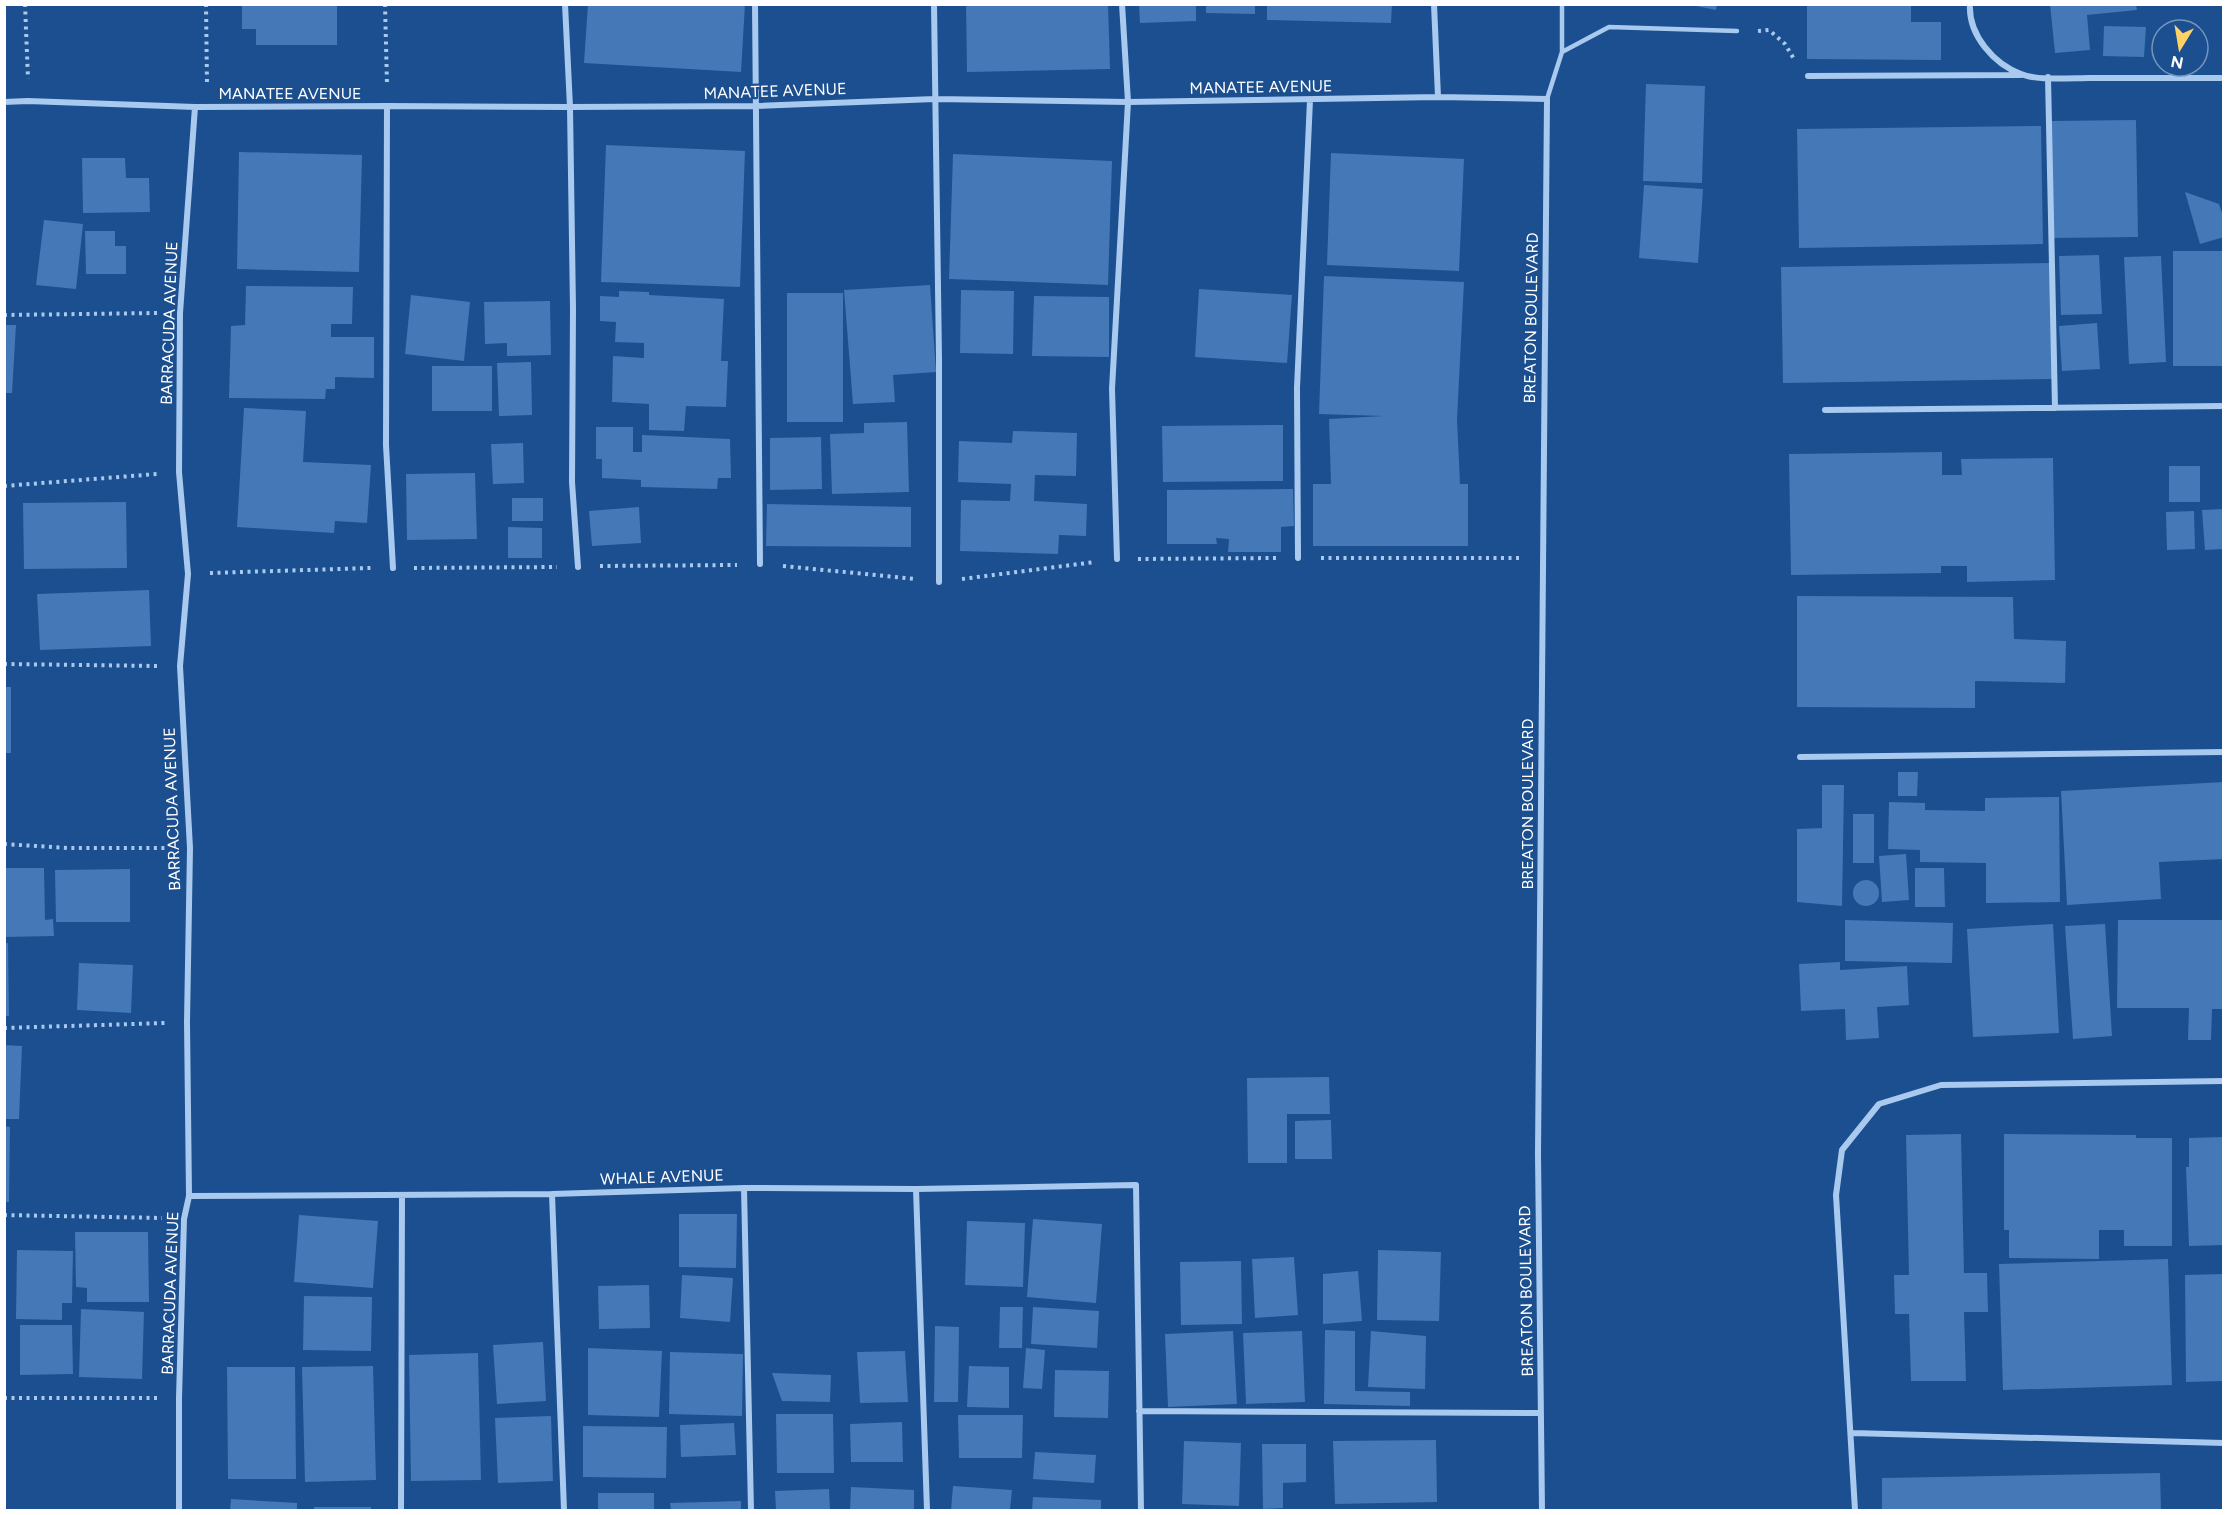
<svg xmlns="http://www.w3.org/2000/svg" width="2228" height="1515" font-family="Figtree,sans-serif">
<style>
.building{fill:#4478b7}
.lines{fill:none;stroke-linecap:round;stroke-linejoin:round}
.path{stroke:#a9c9ee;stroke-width:4;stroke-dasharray:3 4.5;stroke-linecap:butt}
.lane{stroke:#a9c9ee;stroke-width:4.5}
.street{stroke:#a9c9ee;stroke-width:6}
.labels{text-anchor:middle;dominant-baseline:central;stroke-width:4.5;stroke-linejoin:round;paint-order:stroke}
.street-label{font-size:16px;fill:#fff;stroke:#1b4f8f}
</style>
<rect width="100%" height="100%" fill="#1b4f8f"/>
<!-- building -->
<path class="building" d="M242,4H337V45H256V29H242Z
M588,4H745L741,72L584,63Z
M966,4H1108L1110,69L967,72Z
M1139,4H1196V21L1140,23Z
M1206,4H1255V14L1206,13Z
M1267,4H1392L1391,23L1267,20Z
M1686,4H1717L1716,10Z
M1807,4H1911V22H1941V60L1807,59Z
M2050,4H2136L2137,10L2087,15L2090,50L2055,53Z
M2104,26L2146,27L2144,57L2103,56Z
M1646,84L1705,86L1702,183L1643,181Z
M2136,120L2138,237L2053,238L2051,121Z
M2041,126L2043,244L1799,248L1797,129Z
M606,145L745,151L740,287L601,282Z
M239,152L362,155L359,272L237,269Z
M1331,153L1464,159L1459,271L1327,265Z
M953,154L1112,161L1108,285L949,279Z
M82,158H125L126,178H149L150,212L83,213Z
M1644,185L1703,189L1698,263L1639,258Z
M2185,192L2219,204L2224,219V237L2200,244Z
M44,220L83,224L76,289L36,285Z
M85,231H115V246H126V274H86Z
M2173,251H2224V366H2173Z
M2099,255L2102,314L2061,315L2059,256Z
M2161,256L2166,362L2129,364L2124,257Z
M2051,263L2053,379L1783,383L1781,267Z
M1324,276L1464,282L1457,419L1460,484H1468V546H1313V484H1331L1329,419L1383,416L1319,414Z
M930,285L936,372L893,375L895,402L853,404L844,290Z
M246,286L353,287L352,324H331V337H374V378L335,377V389H326L325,399L229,398L231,326L245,325Z
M1199,289L1292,295L1287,363L1195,357Z
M961,290L1014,291L1013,354L960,353Z
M619,291L649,292V295L724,299L721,361H728L726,407L686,406L684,431L649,430V404L612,402L613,356L644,358V343L615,342L616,322L600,321V296L619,297Z
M787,293H843V422H787Z
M411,295L470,302L464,361L405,354Z
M1034,296L1109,297V357L1032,356Z
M550,301L551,355L507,356V343L485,344L484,302Z
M2097,323L2100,369L2062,371L2059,326Z
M4,325H16L12,393H4Z
M531,362L532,415L499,416L497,363Z
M432,366H492V411H432Z
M244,408L306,411L303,462L371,465L367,523L335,521L334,533L237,527Z
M907,422L909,492L832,494L830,434L864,433V423Z
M1283,425V481L1163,482L1162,426Z
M596,427H633V452H642V435L730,439L731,478H718L717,489L641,487V480L602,478V459H596Z
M1013,431L1077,433L1076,476L1035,475L1034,501L1087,504L1086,536L1059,535L1058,554L960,551L961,500L1010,501L1011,484L958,482L959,441L1012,443Z
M821,437L822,489L770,490V438Z
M523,443L524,483L493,484L491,444Z
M1942,452V475H1962L1961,459L2053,458L2055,580L1967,582V566H1941V573L1791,575L1789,454Z
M2169,466H2200V502H2169Z
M475,473L477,539L407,540L406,474Z
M1293,489L1294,526L1281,527V552H1228L1229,539L1216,538L1217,544H1167V490Z
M512,498H543V521H512Z
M126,502L127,568L24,569L23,503Z
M767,504L911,507V547L766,546Z
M639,507L641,543L592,546L589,511Z
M2224,509V549L2205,550L2202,510Z
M2194,511L2195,549L2167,550L2166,512Z
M508,527L542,528V558H508Z
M149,590L151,646L40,650L37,594Z
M1797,596L2013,597L2014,639L2066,641L2065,683L1975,681V708L1797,707Z
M4,687H11V753H4Z
M1898,772H1918L1917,796H1898Z
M2224,782V859L2159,862L2161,899L2067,905L2061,791Z
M1822,785H1844L1842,906L1797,902V829L1822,828Z
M2059,797L2060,902L1986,903V863L1920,862V850L1888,849L1889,802L1925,803V810L1985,811V798Z
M1853,814H1874V863H1853Z
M1906,854L1909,900L1882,902L1879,856Z
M4,868H44L45,920L53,919L54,936L4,937Z
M1915,868H1944L1945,907H1915Z
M130,869V922H56L55,870Z
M1853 893a13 13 0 1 1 26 0a13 13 0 1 1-26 0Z
M1845,920L1953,923L1952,963L1845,961Z
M2118,920H2224V1009H2212L2211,1040H2188L2189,1008H2117Z
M2053,924L2059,1033L1973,1037L1967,929Z
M2105,924L2112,1036L2073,1039L2065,926Z
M4,943H8L9,1016H4Z
M1840,962V970L1907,966L1909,1005L1877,1007L1879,1038L1846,1040L1845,1009L1801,1011L1799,964Z
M79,963L133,965L131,1013L77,1010Z
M4,1045L22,1046L19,1119H4Z
M1329,1077L1330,1114H1287V1163H1248L1247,1078Z
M1331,1120L1332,1159H1295V1121Z
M4,1126L10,1127L9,1202H4Z
M1961,1134L1964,1273H1987L1988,1312H1964L1966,1381H1911L1909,1314H1895L1894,1275H1909L1906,1135Z
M2004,1134L2136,1135V1138H2172V1246H2124V1230H2099V1259L2009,1258V1230H2004Z
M2224,1137V1245L2189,1246L2186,1167H2189V1138Z
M679,1214H737L736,1268L679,1267Z
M299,1215L378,1221L373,1288L294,1282Z
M1033,1219L1102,1224L1096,1303L1027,1297Z
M967,1221L1025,1223L1023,1287L965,1285Z
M75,1232H148L149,1302H87V1288L76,1287Z
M17,1250L73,1251L72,1303H62V1320L16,1319Z
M1378,1250L1441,1252L1439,1321L1377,1320Z
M1294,1257L1298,1315L1255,1318L1252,1259Z
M2168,1259L2172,1385L2003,1390L1999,1264Z
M1241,1261L1242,1324L1181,1325L1180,1262Z
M1358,1271L1362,1321L1323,1324V1274Z
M2224,1274V1381L2186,1382L2185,1275Z
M682,1275L733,1278L730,1322L680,1318Z
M649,1285L650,1328L599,1329L598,1286Z
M304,1296L372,1297L371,1351L303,1350Z
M1000,1307H1023L1022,1348H999Z
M1033,1307L1099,1311L1097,1348L1031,1344Z
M81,1309L144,1312L142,1379L79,1377Z
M20,1325H72L73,1374L20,1375Z
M935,1326L959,1327L958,1402H934Z
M1325,1330L1355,1331V1391L1410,1392V1406L1324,1404Z
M1233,1331L1237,1404L1168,1407L1165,1334Z
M1302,1331L1305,1402L1246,1404L1243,1333Z
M1371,1331L1426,1336L1425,1389L1368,1387Z
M543,1342L546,1401L497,1404L493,1345Z
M588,1348L662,1351L659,1417L588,1415Z
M1026,1348L1045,1350L1042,1389L1023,1388Z
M905,1351L908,1402L860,1403L857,1352Z
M670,1352L743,1354L742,1416L669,1414Z
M478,1353L481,1480L411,1481L409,1355Z
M373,1366L376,1480L305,1482L302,1367Z
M969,1366L1009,1367V1408L967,1407Z
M227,1367H295L296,1479H228Z
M1055,1370L1109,1371L1108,1418L1054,1417Z
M772,1373L831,1375L830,1402L782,1401Z
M776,1414H833L834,1473H777Z
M958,1415H1023L1022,1458H959Z
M551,1416L553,1481L498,1483L495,1418Z
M902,1422L903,1462H851L850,1424Z
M734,1423L736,1455L681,1457L680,1425Z
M583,1426L667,1427L666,1478L583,1477Z
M1436,1440L1437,1502L1335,1504L1333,1441Z
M1184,1441L1241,1443L1239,1506L1182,1504Z
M1262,1444H1306V1482L1283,1483V1508L1263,1509Z
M1035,1452L1096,1455L1094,1483L1033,1479Z
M2160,1473L2161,1510H1882V1478Z
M953,1486L1012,1490L1010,1510H951Z
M851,1487L914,1490V1510H850Z
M829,1489L830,1510H776L775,1491Z
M598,1493H654V1510H598Z
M1033,1497L1101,1500V1510H1032Z
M231,1499L297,1503V1510H230Z
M741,1501V1510H671L670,1503Z
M314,1507H371V1510H314Z"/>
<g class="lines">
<!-- path -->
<path class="path" d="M25,4L28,79
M206,4L207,85
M385,4L387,84
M1758,31L1769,30L1785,44L1794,59
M4,315L159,313
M4,486L157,474
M1321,558H1520
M1138,559L1277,558
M600,566L737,565
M783,566L916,579
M414,568L557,567
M210,573L371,568
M962,579L1095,562
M4,664L158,666
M4,844L68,848H168
M4,1028L165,1023
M4,1215L162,1218
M4,1398H157"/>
<!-- lane -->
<path class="lane" d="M1562,52V4
M1547,99L1562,52L1609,27L1737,31"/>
<!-- street -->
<path class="street" d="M565,4L570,107L573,309L572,482L578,567
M755,4L760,564
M934,4L939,358V582
M1434,4L1438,97
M1970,4C1968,35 1994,64 2021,74C2037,81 2072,78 2090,78C2134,78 2179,78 2224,78
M1808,76L2021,75
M2048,77L2055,408
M4,102L28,101L195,107L387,106L570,107L756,106L935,99L1128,102L1438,97L1547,99L1538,1154L1542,1510
M387,106L386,445L393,568
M1825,410L2224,406
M1298,558L1297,388L1310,100
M1117,559L1112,389L1128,102L1122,4
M1800,757L2224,752
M744,1188L751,1510
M916,1189L927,1510
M552,1194L564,1510
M189,1196L552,1194L744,1188L916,1189L1136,1185L1141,1510
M1139,1411L1541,1413
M1852,1433L2224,1443
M179,1510V1398L184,1219L189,1196L187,1022L190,848L180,666L188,574L179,472L180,313L195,107
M401,1510L402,1195
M1855,1510L1836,1195L1842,1150L1879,1104L1941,1085L2224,1081"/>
</g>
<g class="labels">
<!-- street labels -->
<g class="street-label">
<text transform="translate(1261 87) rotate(-1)">MANATEE AVENUE</text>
<text transform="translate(775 91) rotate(-2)">MANATEE AVENUE</text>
<text x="290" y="93">MANATEE AVENUE</text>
<text transform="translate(1531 318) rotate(-89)">BREATON BOULEVARD</text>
<text transform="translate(169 323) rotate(-88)">BARRACUDA AVENUE</text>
<text transform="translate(1527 804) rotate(-90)">BREATON BOULEVARD</text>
<text transform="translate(172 809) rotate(-92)">BARRACUDA AVENUE</text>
<text transform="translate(662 1177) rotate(-2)">WHALE AVENUE</text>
<text transform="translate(1526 1291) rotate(-91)">BREATON BOULEVARD</text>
<text transform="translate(170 1293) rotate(-88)">BARRACUDA AVENUE</text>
</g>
</g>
<!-- border -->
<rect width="2228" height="1515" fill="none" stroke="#ffffff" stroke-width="12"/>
<!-- north arrow -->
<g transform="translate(2180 48) rotate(191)"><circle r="28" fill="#1b4f8f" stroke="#7695bc" stroke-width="1.5"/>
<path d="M0-4.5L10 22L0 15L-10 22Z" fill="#ffd166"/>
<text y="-9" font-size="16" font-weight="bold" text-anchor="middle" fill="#ffffff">N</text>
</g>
</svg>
